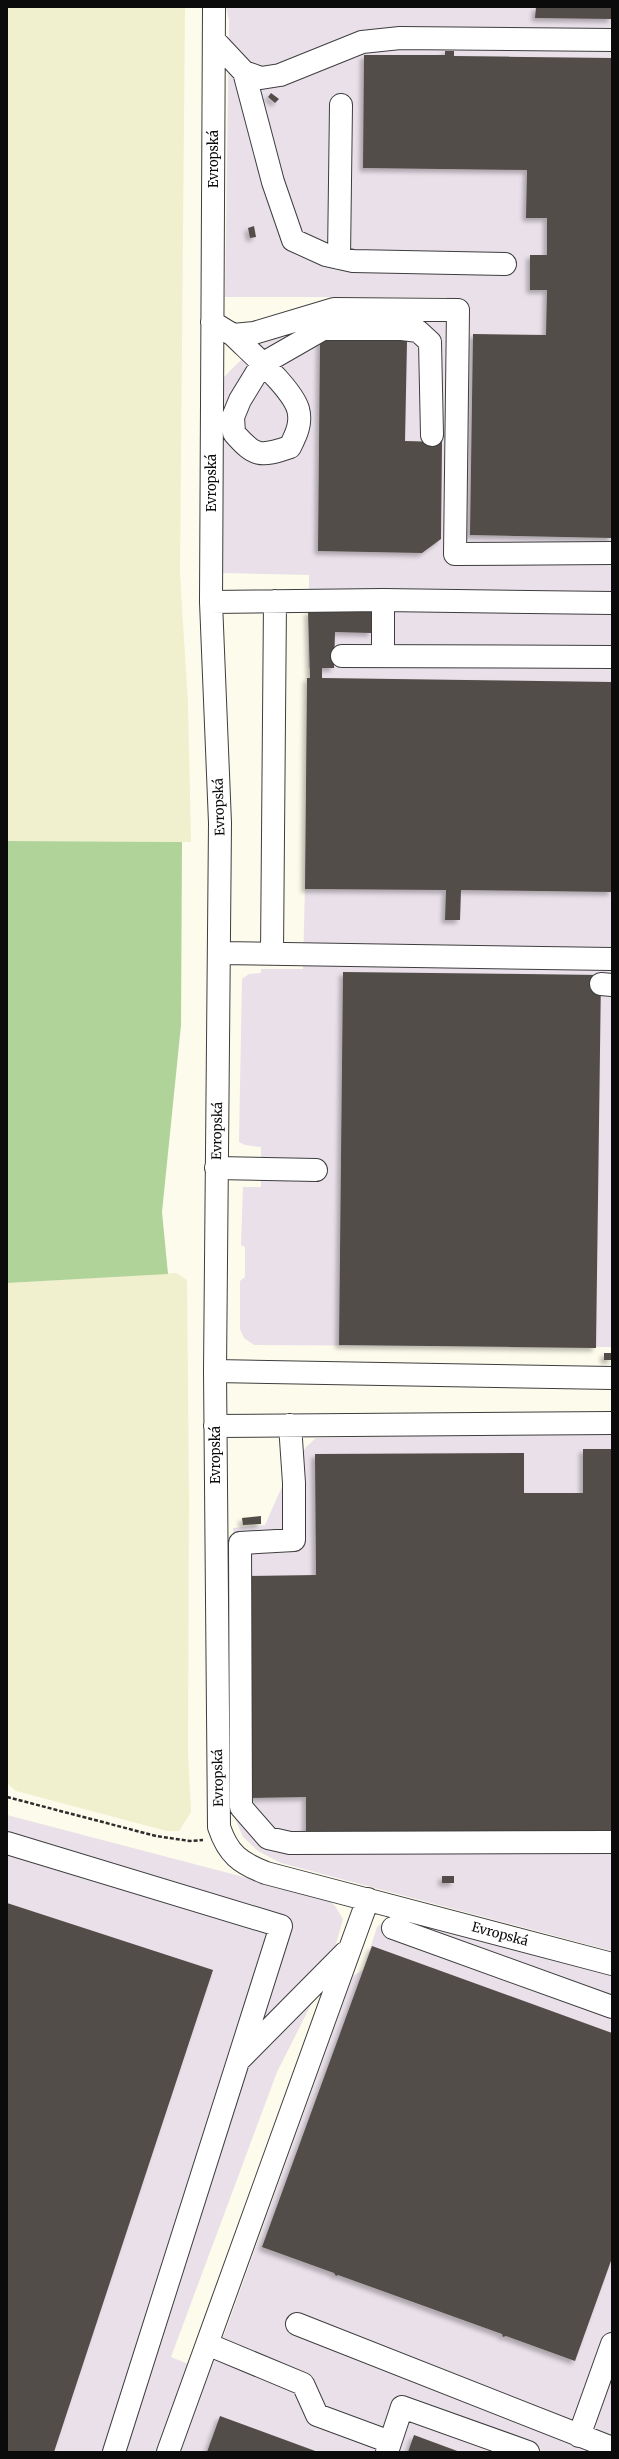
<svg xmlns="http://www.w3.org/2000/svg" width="619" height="2459" font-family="Merriweather,serif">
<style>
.industrial{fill:#e9e0e9}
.farmland{fill:#f0f0ce}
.forest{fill:#afd399}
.building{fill:#524d48;filter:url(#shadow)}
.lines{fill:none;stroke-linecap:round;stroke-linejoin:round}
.minor-casing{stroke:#3e3e3e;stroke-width:24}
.path{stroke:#2d2d2d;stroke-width:2.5;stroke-dasharray:4 2;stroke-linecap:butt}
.minor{stroke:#fff;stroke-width:22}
.labels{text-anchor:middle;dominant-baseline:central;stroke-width:4;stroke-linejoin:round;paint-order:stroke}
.street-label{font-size:13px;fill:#0b0b0b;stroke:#fff}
</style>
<defs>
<filter id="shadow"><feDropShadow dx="-3.5" dy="3.5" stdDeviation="2" flood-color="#0004"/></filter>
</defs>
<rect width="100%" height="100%" fill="#fdfbeb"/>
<!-- industrial -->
<path class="industrial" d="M226,7H612V1347L254,1345L244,1338L240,1329V1281L245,1277V1247L241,1245L243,1187H261V1147L245,1145L239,1142L242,979L249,974L261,973V969H303L310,678V668H308L309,575L222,573L223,378L255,346L323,323L446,320L447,297H225L229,20Z
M612,1432V1951L281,1863L258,1851L243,1837L234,1816L233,1528L265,1525L284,1482L306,1447L316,1438Z
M7,1815L327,1899L335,1906L343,1919L329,1969L277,2072L171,2357L188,2364L157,2452H7Z
M384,1921L418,1922L612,1974V2452H179L228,2324L353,1976L363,1970L377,1927Z"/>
<!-- farmland -->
<path class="farmland" d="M7,7H185L180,574L188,704L191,842L7,841Z
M176,1273L187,1280L189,1499L188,1752L191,1812L179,1831H167L16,1791L7,1783V1283Z"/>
<!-- forest -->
<path class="forest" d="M7,841L182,842L181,1025L162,1212L168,1274L7,1283Z"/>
<!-- building -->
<path class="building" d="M536,7H612V19L535,18Z
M445,51H454V56L612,58V538L470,535L473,334L546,335L547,290H530V255H547V218H526L527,170L363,168L364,55H445Z
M271,93L279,99L275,103L268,97Z
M254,226L256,237L250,238L248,228Z
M320,340L407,341L405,441L442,442L441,539L422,553L318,551Z
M308,611L373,612L372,633L335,632L334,668H322V678L612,682V892L461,890L460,920H445L446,890L305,889L307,678H310Z
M343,972L601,975L596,1348L339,1345Z
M604,1353H612V1360H604Z
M583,1449H612V1832L306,1834V1797L248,1798L246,1576L316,1575L315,1454L524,1453V1493H583Z
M261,1516V1524L243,1525L242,1518Z
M442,1876H454V1883H442Z
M7,1903L213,1970L54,2452H7Z
M372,1946L612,2033V2258L575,2361L506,2336L503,2337L502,2334L338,2275L336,2276L334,2273L262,2247Z
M220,2416L318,2452H207Z
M414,2435L460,2452H408Z"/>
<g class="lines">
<!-- minor casing -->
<g class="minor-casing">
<path id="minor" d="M214,7L211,602L220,823L215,1371L219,1827C228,1854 240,1863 266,1873L612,1964
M214,40L244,72L261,78L280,75L362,42L400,38L612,40
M244,72L273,182L293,240L326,255L353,261L505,264
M339,258L341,105
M212,322L233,335L254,333L334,309L458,310L455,554L612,553
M233,335C250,352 291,387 298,409C302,423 296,435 290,447C260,457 255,457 234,433L233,417L240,400L262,364L323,329H402L418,331L430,342L432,435
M383,600L612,603
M211,602L383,600V656
M342,656L612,657
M219,953L612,959
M272,953L275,601
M601,984L612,985
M216,1168L316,1170
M215,1371L612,1378
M290,1425L294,1483V1540L240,1543L241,1807L268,1838L290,1843L612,1842
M215,1426L612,1423
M7,1843L281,1926L114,2452
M393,1928L612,2007
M241,2058L345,1953
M297,2324L612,2448
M207,2344L303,2384L317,2415L390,2442
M579,2436L612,2344
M168,2452L368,1899
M387,2452L402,2407L528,2452"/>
</g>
<!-- path -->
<path class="path" d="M7,1797L156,1836L190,1841L203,1840"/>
<!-- minor -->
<use href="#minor" class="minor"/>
</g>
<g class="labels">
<!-- street labels -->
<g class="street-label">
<text transform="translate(213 159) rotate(-90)">Evropská</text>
<text transform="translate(211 483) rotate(-90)">Evropská</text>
<text transform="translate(219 807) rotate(-92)">Evropská</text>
<text transform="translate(217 1131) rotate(-89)">Evropská</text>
<text transform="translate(215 1455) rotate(-90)">Evropská</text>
<text transform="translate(218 1778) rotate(-91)">Evropská</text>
<text transform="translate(500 1934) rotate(15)">Evropská</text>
</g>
</g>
<!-- border -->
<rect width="619" height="2459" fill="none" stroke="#0b0b0b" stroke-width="16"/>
</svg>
